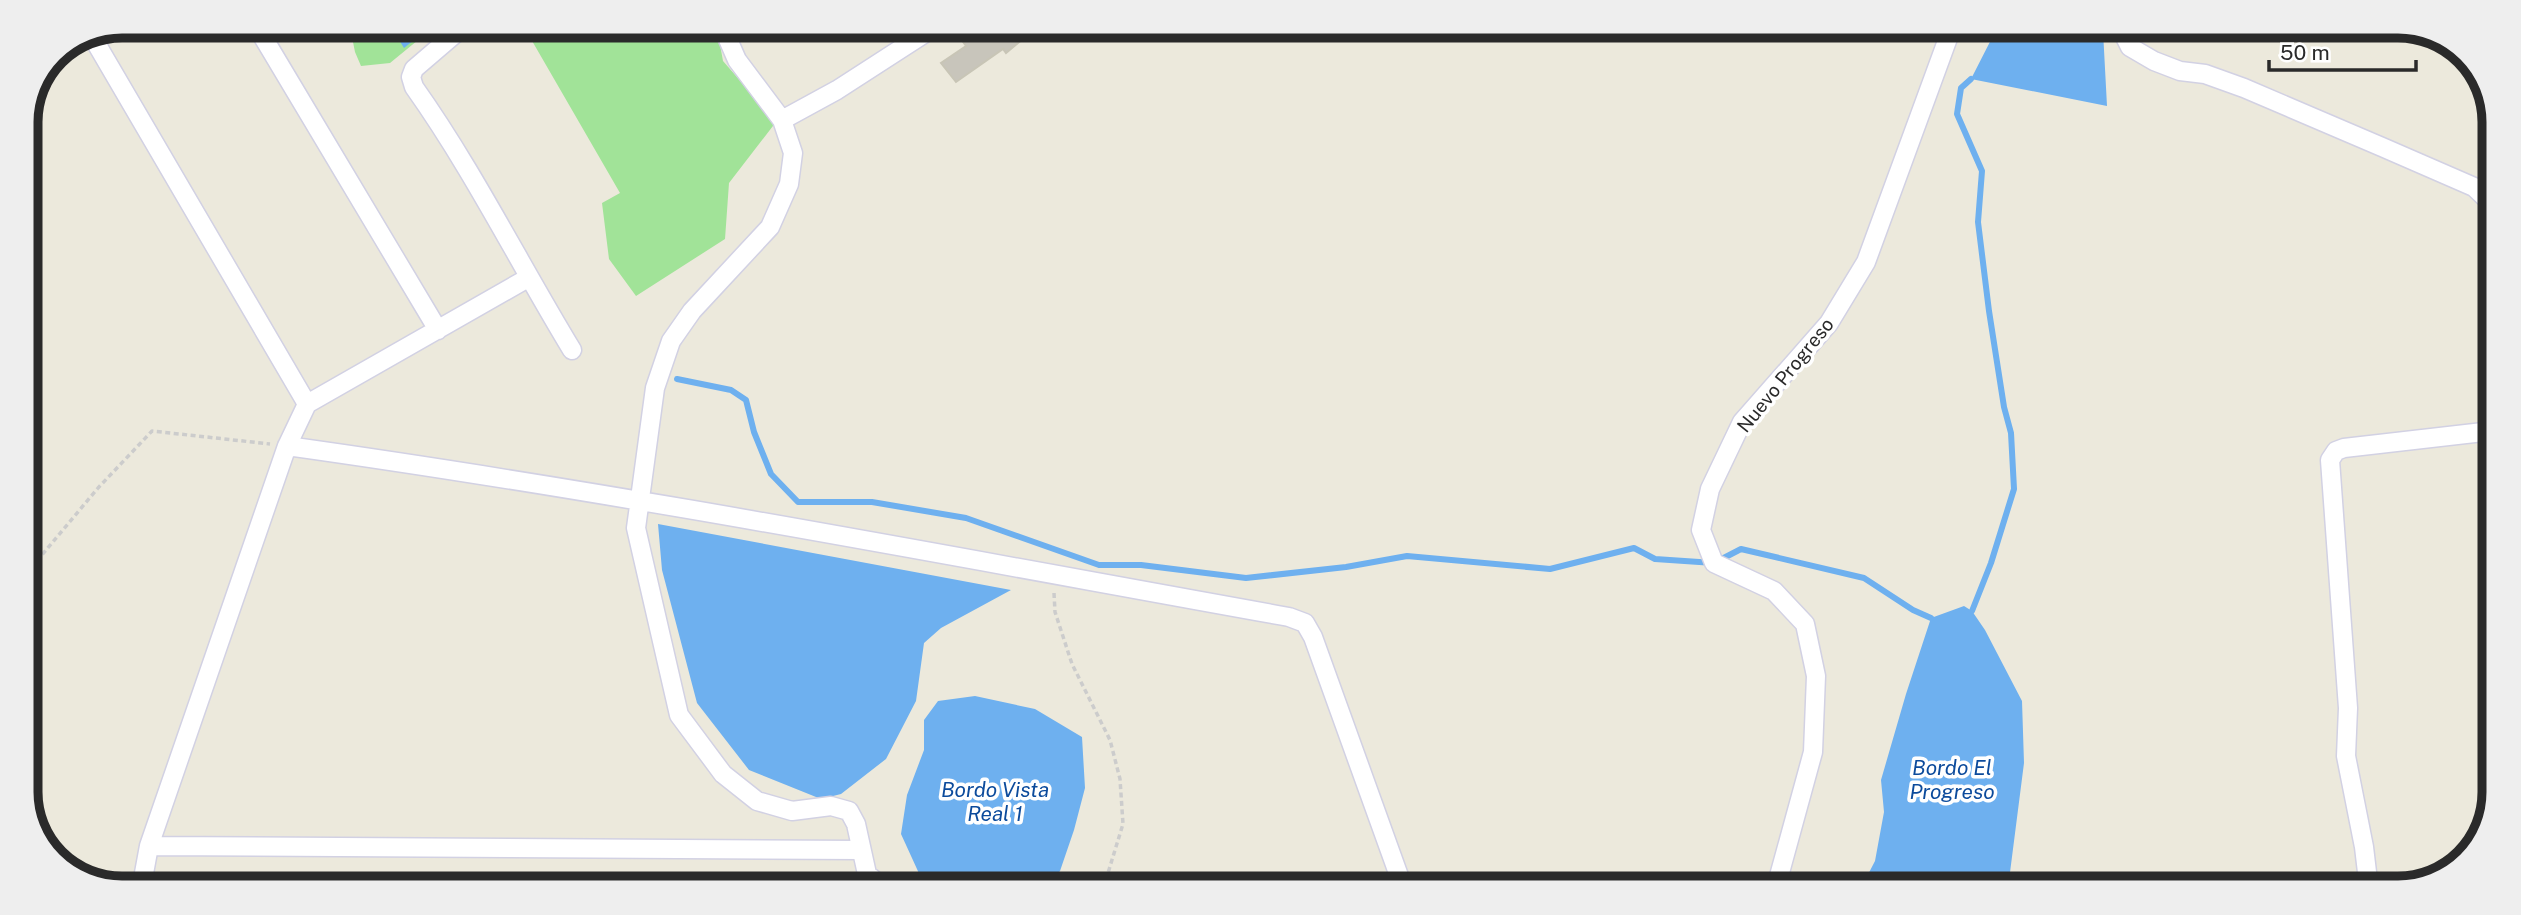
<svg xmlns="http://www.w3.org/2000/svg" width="2521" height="915" font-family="'Public Sans',sans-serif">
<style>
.green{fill:#a1e398}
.water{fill:#6eb0ef}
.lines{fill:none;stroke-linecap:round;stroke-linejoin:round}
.stream{stroke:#6eb0ef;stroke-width:6}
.building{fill:#c8c5bb;stroke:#c8c5b6;stroke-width:2}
.street-casing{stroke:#d2d1e3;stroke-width:21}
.path{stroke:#ccc;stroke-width:3.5;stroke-dasharray:5 3.5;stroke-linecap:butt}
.street{stroke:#fff;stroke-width:18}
.labels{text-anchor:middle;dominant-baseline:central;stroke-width:7;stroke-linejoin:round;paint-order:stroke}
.street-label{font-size:19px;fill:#2a2a2a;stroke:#fff}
.water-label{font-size:21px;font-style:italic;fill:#0c4b9c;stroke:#fff}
.rim{fill:none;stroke:#2a2a2a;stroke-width:9}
</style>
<rect width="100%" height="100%" fill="#ece9dc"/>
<!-- green -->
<path class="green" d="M350,27H434L390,63L361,66L355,52Z
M524,27L717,28L723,61L776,122L729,183L725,239L636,296L609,259L602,203L620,193Z"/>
<!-- water -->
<path class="water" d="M391,27H430L404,48Z
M1996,30L2103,31L2107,106L1971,79Z
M658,524L1011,590L941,628L924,643L916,701L886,759L841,794L821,799L749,770L697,703L662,570Z
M1964,606L1972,611L1985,630L2022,701L2024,763L2008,888H1861L1875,861L1884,812L1881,780L1906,694L1931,618Z
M975,696L1035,709L1082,737L1085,788L1074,830L1060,871L1046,886H933L922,880L901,834L907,795L924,750V720L938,701Z
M841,876L858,885H811Z"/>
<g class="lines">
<!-- stream -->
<path class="stream" d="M1971,79L1961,88L1957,114L1982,171L1978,222L1989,311L2004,407L2011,433L2014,489L1991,563L1972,611
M677,379L731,390L746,400L754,432L771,474L798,502H872L966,518L1099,565H1141L1246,578L1346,567L1407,556L1550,569L1634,548L1655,559L1714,563L1741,549L1864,578L1913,610L1931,618"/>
</g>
<!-- building -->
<path class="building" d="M953,28H1036L1006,53L1003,49L956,82L941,63L966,46Z"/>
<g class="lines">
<!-- street casing -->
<g class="street-casing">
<path id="street" d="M257,27L438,330
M463,27L414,69L411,77L414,87C473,170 519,263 572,350
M723,28L737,60L782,120L793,153L789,184L770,227L692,311L671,341L655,388L636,528L679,715L723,774L757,801L792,811L831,806L849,811L856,824L867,874L880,885
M2122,31L2130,47L2154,61L2180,71L2205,74L2244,88L2382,147L2474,187L2494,206
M93,38L307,404
M782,120L837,90L933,28
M287,446C623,493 955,557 1289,617L1305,623L1313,637L1403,887
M149,846L861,850
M142,884L149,846L287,446L307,404L528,278
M1776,887L1813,752L1816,676L1805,624L1774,591L1714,563L1701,530L1710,489L1742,422L1829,323L1866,262L1951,30
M2369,889L2364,847L2346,756L2348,708L2330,460L2336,451L2344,448L2492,431"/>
</g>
<!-- path -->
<path class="path" d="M26,574L98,488L152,431L270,444
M1054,593L1055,612L1072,664L1110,740L1120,779L1123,824L1104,886
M37,827L99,884"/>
<!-- street -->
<use href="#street" class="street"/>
</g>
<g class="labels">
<!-- street labels -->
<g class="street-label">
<text transform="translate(1785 375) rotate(-51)">Nuevo Progreso</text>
</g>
<!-- water labels -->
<g class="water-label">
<text x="1952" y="767">Bordo El<tspan x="1952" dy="24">Progreso</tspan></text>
<text x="995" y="789">Bordo Vista<tspan x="995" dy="24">Real 1</tspan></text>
</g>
</g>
<!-- crop -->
<path d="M0 0H2521V915H0ZM122 38H2398A84 84 0 0 1 2482 122V792A84 84 0 0 1 2398 876H122A84 84 0 0 1 38 792V122A84 84 0 0 1 122 38Z" fill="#eee" fill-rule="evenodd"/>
<path class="rim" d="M122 38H2398A84 84 0 0 1 2482 122V792A84 84 0 0 1 2398 876H122A84 84 0 0 1 38 792V122A84 84 0 0 1 122 38Z"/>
<!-- scale -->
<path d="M2269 60v10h147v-10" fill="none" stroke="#2a2a2a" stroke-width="3.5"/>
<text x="2280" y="60" font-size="21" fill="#2a2a2a" stroke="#ffffff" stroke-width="5" paint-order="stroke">50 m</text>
</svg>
